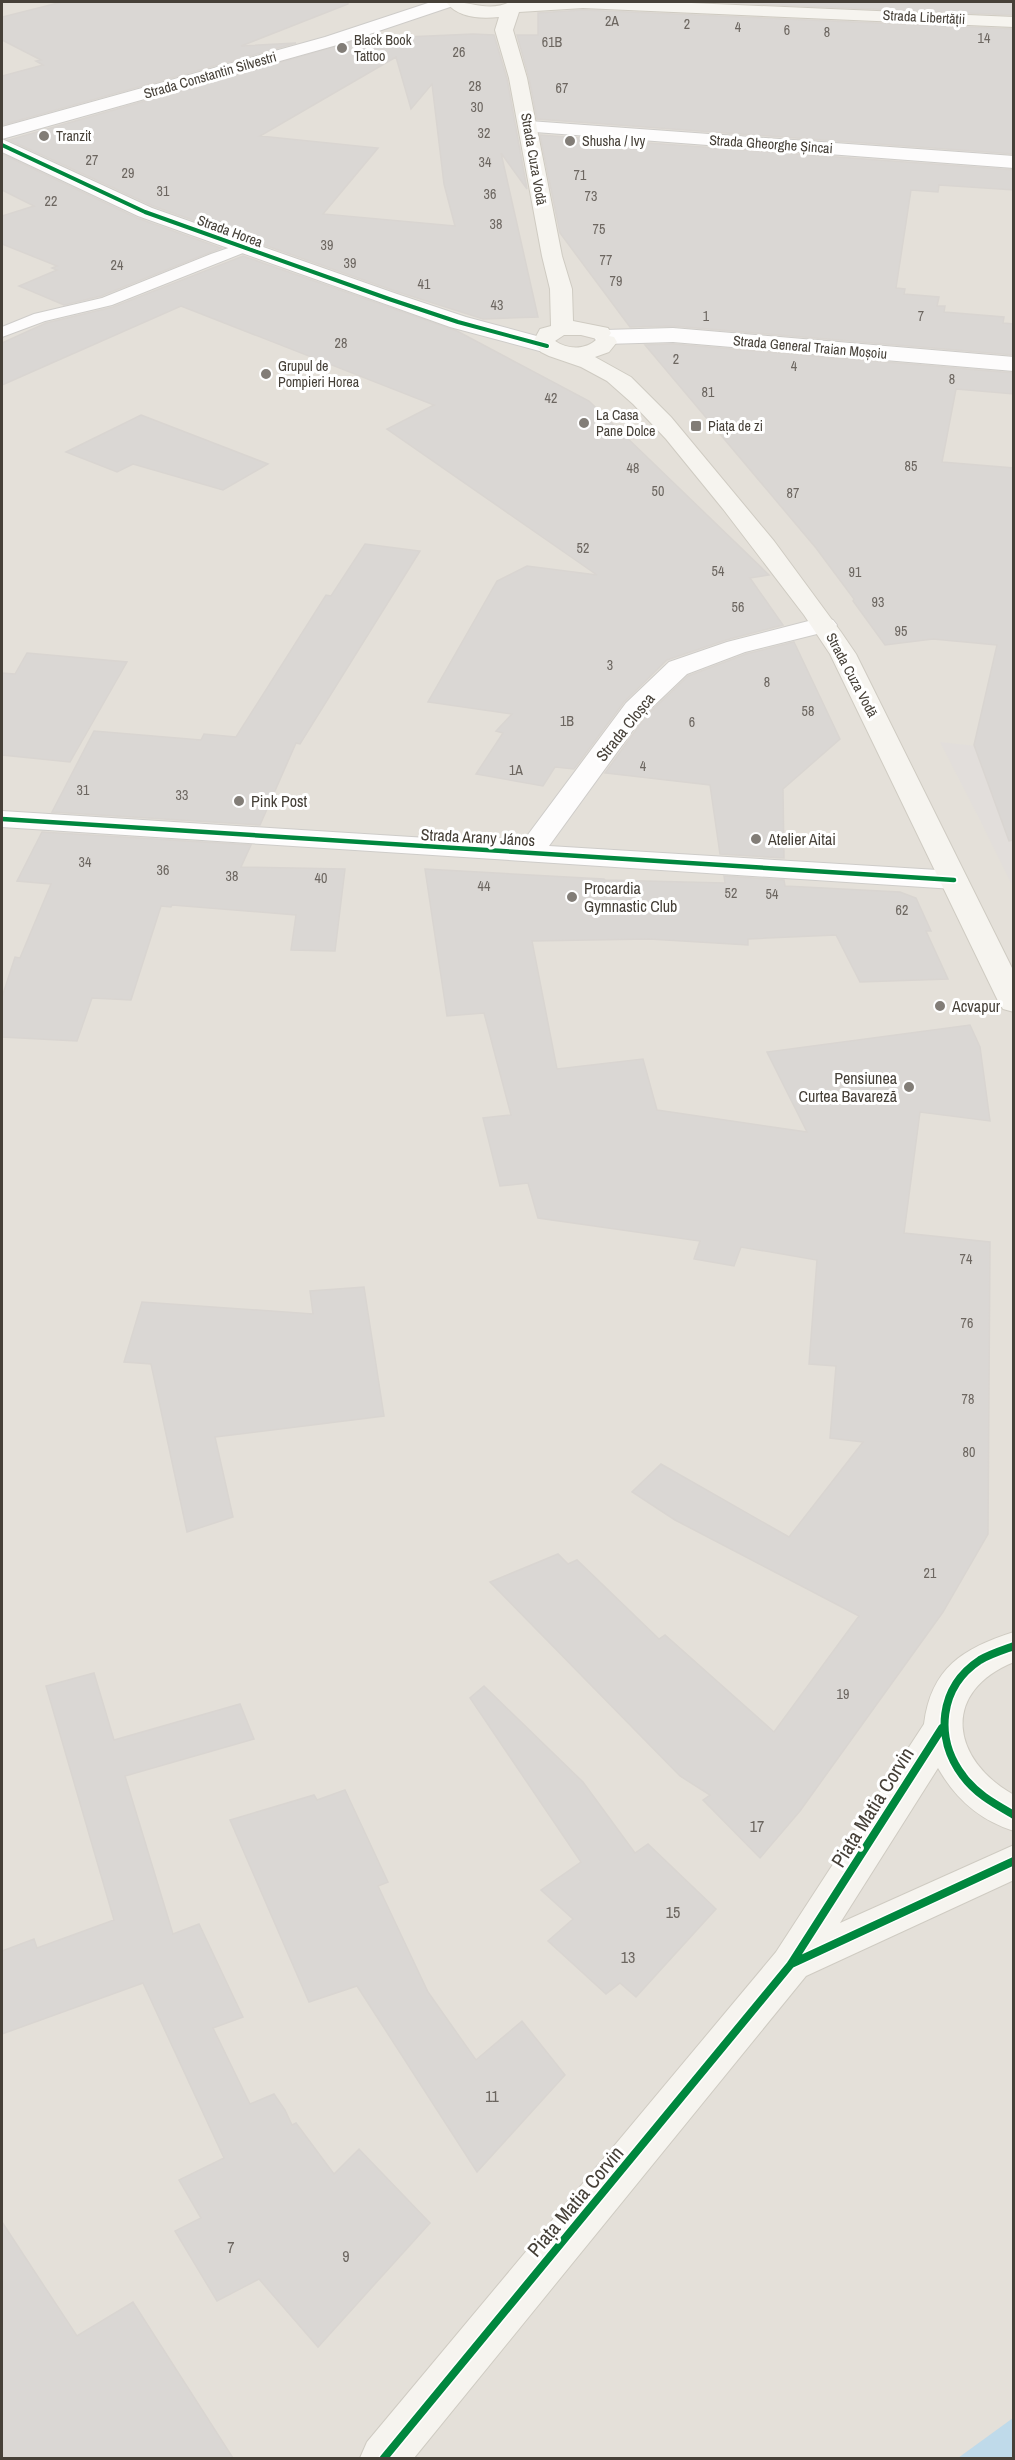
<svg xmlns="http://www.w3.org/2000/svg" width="1015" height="2460" font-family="'Archivo Narrow',sans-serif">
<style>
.residential{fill:#e4e0d9}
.industrial{fill:#e2dedb}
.water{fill:#bfdaea}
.building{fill:#dad7d4;stroke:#d9d5d1;stroke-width:1.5;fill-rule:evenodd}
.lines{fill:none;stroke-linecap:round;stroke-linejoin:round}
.lane-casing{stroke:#ceccc9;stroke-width:2}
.street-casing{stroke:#ceccc9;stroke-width:2}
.secondary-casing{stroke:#cfcbc2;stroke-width:2}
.lane{fill:#fdfcfc;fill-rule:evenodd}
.street{fill:#fdfcfc;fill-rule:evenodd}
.secondary{fill:#f6f4ef;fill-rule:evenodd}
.cycleway-far2-casing{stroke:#fff;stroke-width:6}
.cycleway-far1-casing{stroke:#fff;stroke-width:8}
.cycleway-casing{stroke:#fff;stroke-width:11}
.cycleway-far2{stroke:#00873e;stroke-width:4}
.cycleway-far1{stroke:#00873e;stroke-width:4.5}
.cycleway{stroke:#00873e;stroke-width:8}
.poi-dot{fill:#827d77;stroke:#fff;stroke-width:2}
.labels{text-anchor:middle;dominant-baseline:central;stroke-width:6;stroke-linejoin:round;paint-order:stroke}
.far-street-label{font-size:14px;fill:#464038;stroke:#fff}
.number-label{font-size:14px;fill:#6c6660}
.far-poi-label{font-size:14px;fill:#464038;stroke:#fff;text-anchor:start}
.street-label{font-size:16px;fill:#464038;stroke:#fff}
.poi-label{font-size:16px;fill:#464038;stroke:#fff;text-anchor:start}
.near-number-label{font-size:16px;fill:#6c6660}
.near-street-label{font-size:20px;fill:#464038;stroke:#fff}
</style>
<rect width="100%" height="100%" fill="#f1eeeb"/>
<!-- residential -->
<path class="residential" d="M2,2H1013V2458H2Z"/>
<!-- industrial -->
<path class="industrial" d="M940,742L1013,750V887L980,820Z"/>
<!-- water -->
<path class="water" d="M1013,2418V2458H958Z"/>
<!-- building -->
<path class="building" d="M62,2H348V4L241,46L296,43L2,125V76L43,65L36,61L41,60L2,40V17Z
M709,2H1014V15Z
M583,10L1014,29V154L537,119L529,78L517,35H538V13Z
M473,34L494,35L507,79L527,189L501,153L538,317L483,319L398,292L153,206L9,140L361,39ZM396,57L411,109L432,84L444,184L455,226L323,214L378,148L260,136Z
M540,135L1014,170V190L939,185L938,192L911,190L896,288L905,289L904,294L939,297L937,306H945L944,312L1004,317L1003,323L1014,324V355L673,326L630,327L560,233Z
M2,154L137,218L221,248L101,296L64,305L19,286L57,270L52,268L57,266L2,244V216L34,206L2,190Z
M243,256L457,331L589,401L769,575L750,578L783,625L726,640L667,660L624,702L574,769L555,767L543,786L476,774L503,733L496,731L512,714L428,702L497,581L527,566L597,575L387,429L434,405L181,306L2,385V343L46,323L113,307Z
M673,344L1014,373V394L956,389L942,462L1014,468V840L1009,841L974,745L997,645L933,639L885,645L853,601L854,599L816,548L645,345Z
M141,415L268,464L223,490L133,464L117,472L66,452Z
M365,544L420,551L300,744L296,743L260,825L52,812L94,731L201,740L204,734L236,737L326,595L331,596Z
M794,642L840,739L783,789L784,858L720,854L710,785L605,773L646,716L688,676L746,654Z
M27,653L127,662L70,762L2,755V673L15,674Z
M42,832L251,845L241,867L345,869L335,951L291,950L296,915L172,905L171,907L161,906L131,1000L92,998L77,1041L2,1037V997L15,957L20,958L51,884L17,881Z
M425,869L604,879L605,880L725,883L724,876L784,880L785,886L900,892L916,898L931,931H926L948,979L860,982L836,935L748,939V945L649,939L532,941L557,1069L643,1059L657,1110L807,1132L767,1052L970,1025L980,1047L990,1121L920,1112L904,1233L990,1242L988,1534L943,1612L800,1811L760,1858L703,1800L710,1795L680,1776L490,1582L558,1554L568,1564L577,1560L659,1639L665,1635L774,1732L859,1616L675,1520L632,1492L661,1464L789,1537L863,1442L830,1438L836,1366L809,1364L817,1260L741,1247L734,1266L694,1259L700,1241L538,1218L528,1183L500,1186L483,1118L511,1115L484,1013L447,1016Z
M364,1287L384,1416L215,1437L233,1517L187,1532L151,1364L124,1362L142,1302L313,1314L310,1291Z
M94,1673L114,1740L240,1704L254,1739L125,1776L173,1934L199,1924L243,2017L213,2028L250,2104L274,2094L285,2110L292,2125L296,2123L334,2174L359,2149L430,2223L318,2347L259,2279L217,2301L175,2231L201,2218L179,2180L224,2158L143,1983L2,2034V1951L34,1939L37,1948L114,1920L46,1686Z
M484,1686L583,1782L635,1853L648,1844L716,1909L636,1997L620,1983L606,1994L548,1941L573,1919L541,1890L581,1862L470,1698Z
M345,1790L388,1882L378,1886L428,1992L476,2060L522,2021L565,2075L477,2172L357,1986L309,2002L230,1820L314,1795L317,1800Z
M2,2222L77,2336L133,2302L233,2458H2Z"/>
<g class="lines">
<!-- lane casing -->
<g class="lane-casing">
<path id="lane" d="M243,243L251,248L248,251L112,305L45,321L2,337V327L34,314L102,298L211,254Z"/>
</g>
<!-- street casing -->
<g class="street-casing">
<path id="street" d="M431,2H456L453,6L337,45L2,139V127L325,37Z
M529,121L1014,156V168L522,131L519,127L522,123Z
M2,139L152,208L397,294L466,317L555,341L558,346L555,351L547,353L450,327L138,216L2,152Z
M673,328L1014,357V371L673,342L605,344L597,342L594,337L597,332L605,330Z
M824,617L833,620L837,625L833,630L745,652L687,674L644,715L549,846L954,871L964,874L968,880L964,886L954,889L2,827V811L521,844L626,703L669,662L727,642Z"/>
</g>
<!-- secondary casing -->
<g class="secondary-casing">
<path id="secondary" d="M446,2C468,0 488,13 510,2H669L1014,17V27L583,8L519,12L513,30L527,78L562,256L572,289L573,321L608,328L611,333L609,336L614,337L617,342L609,352L595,357L631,377L671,417L774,541L841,632L856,654L1014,972V1012L1003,1009L999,1003L830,654L804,615L723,509L666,439L633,404L607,381L581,367L549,356L541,352L533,342L540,329L551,326L550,289L542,256L509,78L495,30L499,17C481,19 458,18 446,2ZM581,335L597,339C586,350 568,350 555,341L564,335Z
M1014,1632V1662C940,1692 951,1760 1014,1795V1831C979,1820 955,1798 938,1768L840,1923L1014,1845V1880L806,1976L414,2458H360L367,2442L776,1952L924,1724C931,1668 963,1648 1014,1632Z"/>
</g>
<!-- lane -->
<use href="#lane" class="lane"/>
<!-- street -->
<use href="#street" class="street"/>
<!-- secondary -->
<use href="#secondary" class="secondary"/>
<!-- cycleway-far2 casing -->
<g class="cycleway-far2-casing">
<path id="cycleway-far2" d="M2,145L145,212L389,299L458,322L547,346"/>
</g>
<!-- cycleway-far1 casing -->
<g class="cycleway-far1-casing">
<path id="cycleway-far1" d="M2,819L954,880"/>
</g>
<!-- cycleway casing -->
<g class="cycleway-casing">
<path id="cycleway" d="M1014,1646C1003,1650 990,1654 980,1660C939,1687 934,1738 963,1776C976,1794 995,1804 1014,1815
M791,1964L1014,1861
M384,2458L791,1964L942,1728"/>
</g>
<!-- cycleway-far2 -->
<use href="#cycleway-far2" class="cycleway-far2"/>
<!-- cycleway-far1 -->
<use href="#cycleway-far1" class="cycleway-far1"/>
<!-- cycleway -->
<use href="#cycleway" class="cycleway"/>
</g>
<!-- markers -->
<g class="poi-dot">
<circle cx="342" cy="48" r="6"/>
<circle cx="44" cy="136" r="6"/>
<circle cx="570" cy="141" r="6"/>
<circle cx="266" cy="374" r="6"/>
<circle cx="584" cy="423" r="6"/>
<rect x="690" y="420" width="12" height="12" rx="3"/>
<circle cx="239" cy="801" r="6"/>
<circle cx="756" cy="839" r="6"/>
<circle cx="572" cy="897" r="6"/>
<circle cx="940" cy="1006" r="6"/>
<circle cx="909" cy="1087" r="6"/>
</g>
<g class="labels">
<!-- far-street labels -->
<g class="far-street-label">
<text transform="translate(924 17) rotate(3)">Strada Libertății</text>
<text transform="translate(210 75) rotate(-16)">Strada Constantin Silvestri</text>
<text transform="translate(771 144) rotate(4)">Strada Gheorghe Șincai</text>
<text transform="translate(534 159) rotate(80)">Strada Cuza Vodă</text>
<text transform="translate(230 231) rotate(20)">Strada Horea</text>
<text transform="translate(810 347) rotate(5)">Strada General Traian Moșoiu</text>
<text transform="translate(852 675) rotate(62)">Strada Cuza Vodă</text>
</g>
<!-- number labels -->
<g class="number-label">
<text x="612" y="21">2A</text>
<text x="687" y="24">2</text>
<text x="738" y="27">4</text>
<text x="787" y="30">6</text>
<text x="827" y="32">8</text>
<text x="984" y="38">14</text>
<text x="552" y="42">61B</text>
<text x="459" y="52">26</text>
<text x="475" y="86">28</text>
<text x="562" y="88">67</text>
<text x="477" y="107">30</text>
<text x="484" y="133">32</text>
<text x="92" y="160">27</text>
<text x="485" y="162">34</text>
<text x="128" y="173">29</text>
<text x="580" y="175">71</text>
<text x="163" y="191">31</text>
<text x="490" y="194">36</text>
<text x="591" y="196">73</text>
<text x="51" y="201">22</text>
<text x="496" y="224">38</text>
<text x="599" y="229">75</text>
<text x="327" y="245">39</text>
<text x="606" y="260">77</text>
<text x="350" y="263">39</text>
<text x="117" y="265">24</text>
<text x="616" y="281">79</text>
<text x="424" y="284">41</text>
<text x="497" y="305">43</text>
<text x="706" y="316">1</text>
<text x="921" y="316">7</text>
<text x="341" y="343">28</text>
<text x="676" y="359">2</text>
<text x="794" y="366">4</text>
<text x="952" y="379">8</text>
<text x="708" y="392">81</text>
<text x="551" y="398">42</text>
<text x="911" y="466">85</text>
<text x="633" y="468">48</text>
<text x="658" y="491">50</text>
<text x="793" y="493">87</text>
<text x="583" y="548">52</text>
<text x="718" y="571">54</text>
<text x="855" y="572">91</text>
<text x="878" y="602">93</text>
<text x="738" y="607">56</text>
<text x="901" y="631">95</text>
<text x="610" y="665">3</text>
<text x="767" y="682">8</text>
<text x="808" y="711">58</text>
<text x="567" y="721">1B</text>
<text x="692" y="722">6</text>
<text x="643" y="766">4</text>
<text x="516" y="770">1A</text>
<text x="83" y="790">31</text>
<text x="182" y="795">33</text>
<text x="85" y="862">34</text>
<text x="163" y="870">36</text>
<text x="232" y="876">38</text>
<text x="321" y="878">40</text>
<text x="484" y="886">44</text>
<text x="731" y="893">52</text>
<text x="772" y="894">54</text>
<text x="902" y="910">62</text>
<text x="966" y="1259">74</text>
<text x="967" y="1323">76</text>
<text x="968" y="1399">78</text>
<text x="969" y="1452">80</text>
<text x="930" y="1573">21</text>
<text x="843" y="1694">19</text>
</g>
<!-- far-poi labels -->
<g class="far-poi-label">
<text x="354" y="40">Black Book<tspan x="354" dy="16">Tattoo</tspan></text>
<text x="56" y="136">Tranzit</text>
<text x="582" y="141">Shusha / Ivy</text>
<text x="278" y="366">Grupul de<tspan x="278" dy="16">Pompieri Horea</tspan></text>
<text x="596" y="415">La Casa<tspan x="596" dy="16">Pane Dolce</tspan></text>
<text x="708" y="426">Piața de zi</text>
</g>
<!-- street labels -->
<g class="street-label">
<text transform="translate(625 727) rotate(-51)">Strada Cloșca</text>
<text transform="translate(478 837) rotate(3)">Strada Arany János</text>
</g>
<!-- poi labels -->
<g class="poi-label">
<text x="251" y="801">Pink Post</text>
<text x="768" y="839">Atelier Aitai</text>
<text x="584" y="888">Procardia<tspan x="584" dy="18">Gymnastic Club</tspan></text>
<text x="952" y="1006">Acvapur</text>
<text x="897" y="1078" text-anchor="end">Pensiunea<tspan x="897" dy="18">Curtea Bavareză</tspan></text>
</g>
<!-- near-number labels -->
<g class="near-number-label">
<text x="757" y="1826">17</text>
<text x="673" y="1912">15</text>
<text x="628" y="1957">13</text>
<text x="492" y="2096">11</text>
<text x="231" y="2247">7</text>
<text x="346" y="2256">9</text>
</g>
<!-- near-street labels -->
<g class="near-street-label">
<text transform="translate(872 1807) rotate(-58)">Piața Matia Corvin</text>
<text transform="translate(575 2201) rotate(-50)">Piața Matia Corvin</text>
</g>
</g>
<!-- border -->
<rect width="1015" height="2460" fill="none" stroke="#464038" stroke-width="6"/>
</svg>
